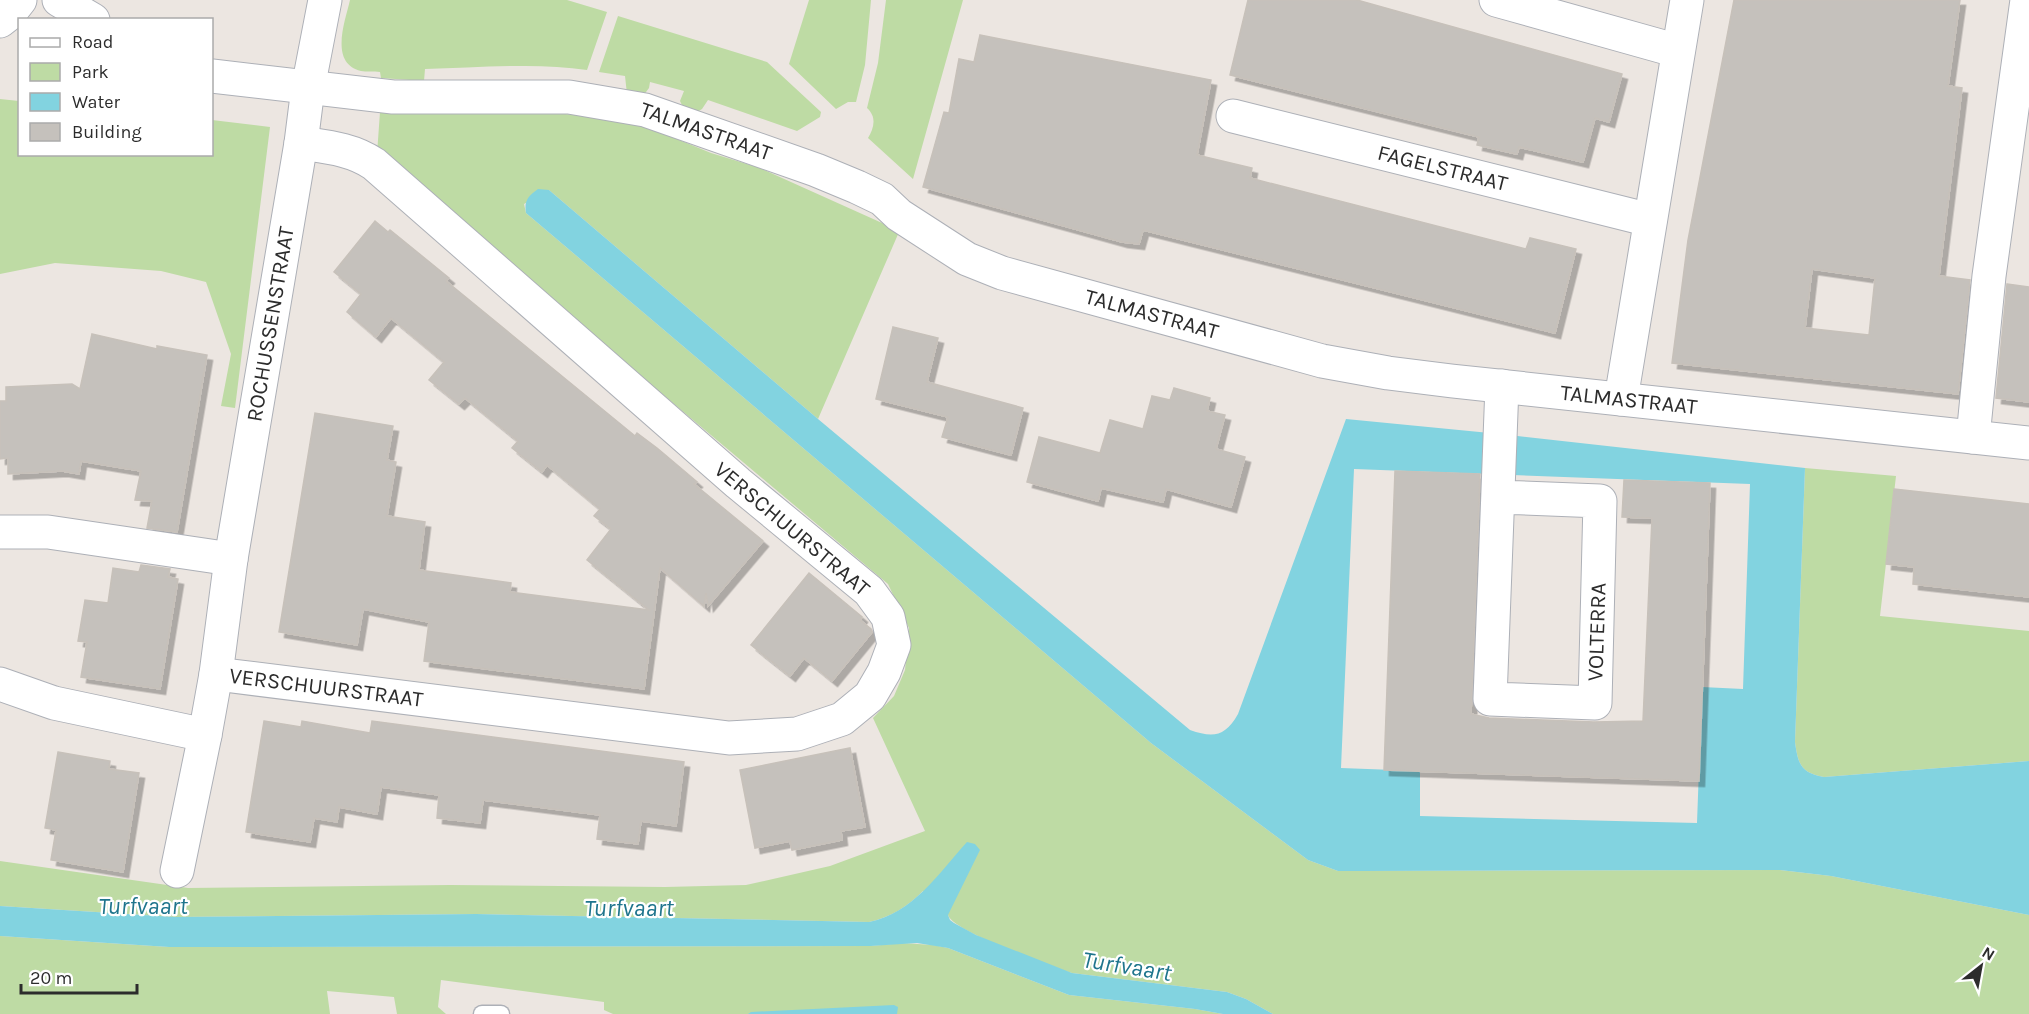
<svg xmlns="http://www.w3.org/2000/svg" width="2029" height="1014" font-family="Karla,sans-serif">
<style>
.green{fill:#bedba4}
.water{fill:#82d3e0;fill-rule:evenodd}
.building{fill:#c5c1bc;stroke:#c7c1ba;stroke-width:1.5;fill-rule:evenodd;filter:url(#shadow)}
.lines{fill:none;stroke-linecap:round;stroke-linejoin:round}
.lane-casing{stroke:#adb0b7;stroke-width:19}
.street-casing{stroke:#adb0b7;stroke-width:35}
.secondary-casing{stroke:#adb0b7;stroke-width:35}
.lane{stroke:#fff;stroke-width:16}
.street{stroke:#fff;stroke-width:33}
.secondary{stroke:#fff;stroke-width:33}
.labels{text-anchor:middle;dominant-baseline:central;stroke-width:4.5;stroke-linejoin:round;paint-order:stroke}
.street-label{font-size:22px;fill:#2c2c2c;stroke:#fff}
.water-label{font-size:24px;font-style:italic;fill:#1f758d;stroke:#fff}
</style>
<defs>
<filter id="shadow"><feDropShadow dx="5.5" dy="5.5" stdDeviation="0" flood-color="#0004"/></filter>
</defs>
<rect width="100%" height="100%" fill="#ece6e1"/>
<!-- green -->
<path class="green" d="M350,0H567L607,12L587,70C537,62 477,68 425,69L424,81L381,78L380,72C374,71 366,72 361,71C329,63 345,22 350,0Z
M809,0H871L865,65L856,102H848L836,109L789,64Z
M886,0H963L913,179L868,138C874,128 877,117 867,108L878,63Z
M618,16L767,62L821,112L820,117L797,131L708,100L702,109L697,112L683,107L680,101L684,91L650,82L649,88L643,96L627,94L625,76L599,72Z
M0,99L19,101L20,154H212V120L270,127L235,408L221,406L231,354L206,282L161,271L55,263L0,274Z
M380,112H546L633,121L711,153L760,168L891,227L899,232L818,419L549,190L524,204L526,213L1151,743L1308,860L1338,871H1358L1780,870L1831,876L2029,915V1014H1273L1246,999L1227,992L1072,973L1062,970C1043,963 953,931 948,915L923,891C907,907 891,917 869,922L476,914L175,917L0,906V861L188,888L450,885L665,887L746,885L830,866L925,831L873,718L894,696L905,670L909,628L888,584L377,154Z
M1805,468L1896,476L1880,616L2029,631V761L1824,777C1801,773 1798,764 1795,742Z
M0,936L169,947L871,946L902,943L933,945L948,948L1069,995L1195,1009L1223,1014H613L604,1010V1002L441,980L438,1007L446,1014H397L394,997L327,991L330,1014H0Z"/>
<!-- water -->
<path class="water" d="M538,189L549,190L818,419L1190,730C1213,738 1225,737 1238,714L1346,419L1500,434L1805,468L1795,742C1798,764 1801,773 1824,777L2029,761V915L1831,876L1780,870L1358,871H1338L1308,860L1151,743L526,213C524,201 528,196 538,189ZM1354,469L1750,484L1743,689L1702,687L1697,823L1420,816V771L1341,768Z
M967,842L975,844L980,850L948,915L950,920L954,923L976,935L1072,973L1227,992L1246,999L1273,1014H1223L1195,1009L1069,995L948,948L917,943L871,946L169,947L0,936V906L175,917L476,914L869,922C913,913 938,874 967,842Z
M894,1005L898,1007L897,1014H748L751,1012Z"/>
<!-- building -->
<path class="building" d="M1248,0H1357L1622,74L1609,122L1595,118L1583,162L1519,147L1517,154L1477,145L1479,137L1230,75Z
M1734,0H1960L1948,86L1962,88L1939,276L1970,280L1958,394L1672,363L1688,240ZM1812,269L1875,278L1869,335L1805,328Z
M980,35L1211,80L1197,155L1252,168L1250,178L1526,249L1530,238L1576,249L1555,333L1143,230L1139,244L1122,242L923,187L944,112L949,113L959,59L974,62Z
M375,221L388,232L390,230L449,278L446,281L635,436L637,433L657,448L697,482L694,484L763,541L708,606L706,593L704,606L660,568L644,689L424,661L429,622L363,609L357,645L279,632L315,413L393,426L387,460L396,462L387,516L425,522L419,570L511,583L510,592L649,610L587,560L611,529L594,516L600,509L547,465L542,472L512,448L518,441L465,398L459,404L429,380L444,362L391,318L376,337L347,312L361,294L334,272Z
M2007,284L2029,287V402L1996,398Z
M893,327L938,338L927,382L1023,408L1011,455L942,437L948,417L876,399Z
M92,334L157,349V346L207,355L177,532L147,528L152,501L135,500L141,471L81,461L79,474L62,471L8,474V458L0,459V401H6V387L72,384L80,389Z
M1174,388L1210,398L1207,411L1225,415L1216,449L1245,457L1231,507L1166,489L1163,502L1101,488L1098,501L1027,482L1039,437L1100,453L1110,420L1143,429L1152,396L1170,400Z
M1395,471L1480,474L1471,714L1489,718L1594,722L1643,721L1652,518L1622,517L1624,480L1710,483L1699,781L1384,770Z
M1894,489L2029,504V597L1913,584L1914,567L1886,564Z
M141,565L170,569L168,577L178,579L160,689L81,677L87,642L78,641L85,600L108,603L113,568L139,572Z
M809,573L862,617L860,620L871,629L872,632L832,681L804,658L790,676L751,645Z
M264,721L301,727L302,721L370,733L372,721L684,762L676,826L641,821L638,844L597,839L600,815L483,800L480,823L437,818L439,795L381,787L377,814L339,807L337,822L314,818L310,842L246,832Z
M850,748L865,827L841,831L842,840L792,850L790,841L755,848L740,770Z
M58,752L110,761L109,769L139,773L123,872L51,860L56,830L45,828Z"/>
<g class="lines">
<!-- lane casing -->
<g class="lane-casing">
<path id="lane" d="M482,1014H501"/>
</g>
<!-- street casing -->
<g class="street-casing">
<g id="street">
<path d="M59,0L93,20"/>
<path d="M1496,0L1678,51"/>
<path id="s1" d="M212,76L393,97H569L645,110L816,170L857,187L882,199L899,215L967,259L1002,273L1322,361L1388,373L1452,381L2029,443"/>
<path id="s2" d="M1233,116L1650,220"/>
<path d="M1621,399L1687,0"/>
<path d="M1973,437L1989,276L2027,0"/>
<path d="M1498,497L1600,501L1595,703L1490,699L1502,386"/>
<path d="M0,532H48L231,559"/>
<path id="s3" d="M216,674L729,738L797,734L842,719L870,696L884,672L894,645L888,617L869,591L738,483L374,164C352,149 327,147 301,143"/>
<path d="M0,684L54,703L205,735"/>
<path id="s4" d="M177,871L205,735L216,674L231,559L301,143L308,88L325,0"/>
</g>
</g>
<!-- secondary casing -->
<g class="secondary-casing">
<path id="secondary" d="M0,21L9,14L20,0"/>
</g>
<!-- lane -->
<use href="#lane" class="lane"/>
<!-- street -->
<use href="#street" class="street"/>
<!-- secondary -->
<use href="#secondary" class="secondary"/>
</g>
<g class="labels">
<!-- street labels -->
<g class="street-label">
<text stroke="none"><textPath href="#s1" startOffset="500">TALMASTRAAT</textPath></text>
<text stroke="none"><textPath href="#s2" startOffset="216">FAGELSTRAAT</textPath></text>
<text stroke="none"><textPath href="#s1" startOffset="986">TALMASTRAAT</textPath></text>
<text stroke="none"><textPath href="#s4" startOffset="555">ROCHUSSENSTRAAT</textPath></text>
<text stroke="none"><textPath href="#s1" startOffset="1472">TALMASTRAAT</textPath></text>
<text transform="translate(792 529) rotate(40)">VERSCHUURSTRAAT</text>
<text transform="translate(1597 632) rotate(-88)">VOLTERRA</text>
<text stroke="none"><textPath href="#s3" startOffset="111">VERSCHUURSTRAAT</textPath></text>
</g>
<!-- water labels -->
<g class="water-label">
<text x="143" y="906">Turfvaart</text>
<text x="629" y="908">Turfvaart</text>
<text transform="translate(1127 966) rotate(9)">Turfvaart</text>
</g>
</g>
<!-- legend -->
<rect x="18" y="18" width="195" height="138" fill="#ffffff" stroke="#ababab" stroke-width="1.5"/>
<rect x="30" y="38" width="30" height="9" fill="#ffffff" stroke="#ababab" stroke-width="1.5"/>
<text x="72" y="48" font-size="18" fill="#2c2c2c">Road</text>
<rect x="30" y="63" width="30" height="18" fill="#bedba4" stroke="#ababab" stroke-width="1.5"/>
<text x="72" y="78" font-size="18" fill="#2c2c2c">Park</text>
<rect x="30" y="93" width="30" height="18" fill="#82d3e0" stroke="#ababab" stroke-width="1.5"/>
<text x="72" y="108" font-size="18" fill="#2c2c2c">Water</text>
<rect x="30" y="123" width="30" height="18" fill="#c5c1bc" stroke="#ababab" stroke-width="1.5"/>
<text x="72" y="138" font-size="18" fill="#2c2c2c">Building</text>
<!-- north arrow -->
<g transform="translate(1981 966) rotate(31)" stroke="#ffffff" stroke-width="4.5" paint-order="stroke">
<path d="M0-4.5L10 22L0 15L-10 22Z" fill="#2c2c2c"/>
<text y="-9" font-size="16" font-weight="bold" text-anchor="middle" fill="#2c2c2c">N</text>
</g>
<!-- scale -->
<path d="M21 984v9h116v-9" fill="none" stroke="#2c2c2c" stroke-width="3"/>
<text x="30" y="984" font-size="18" fill="#2c2c2c" stroke="#ffffff" stroke-width="4.5" paint-order="stroke">20 m</text>
</svg>
